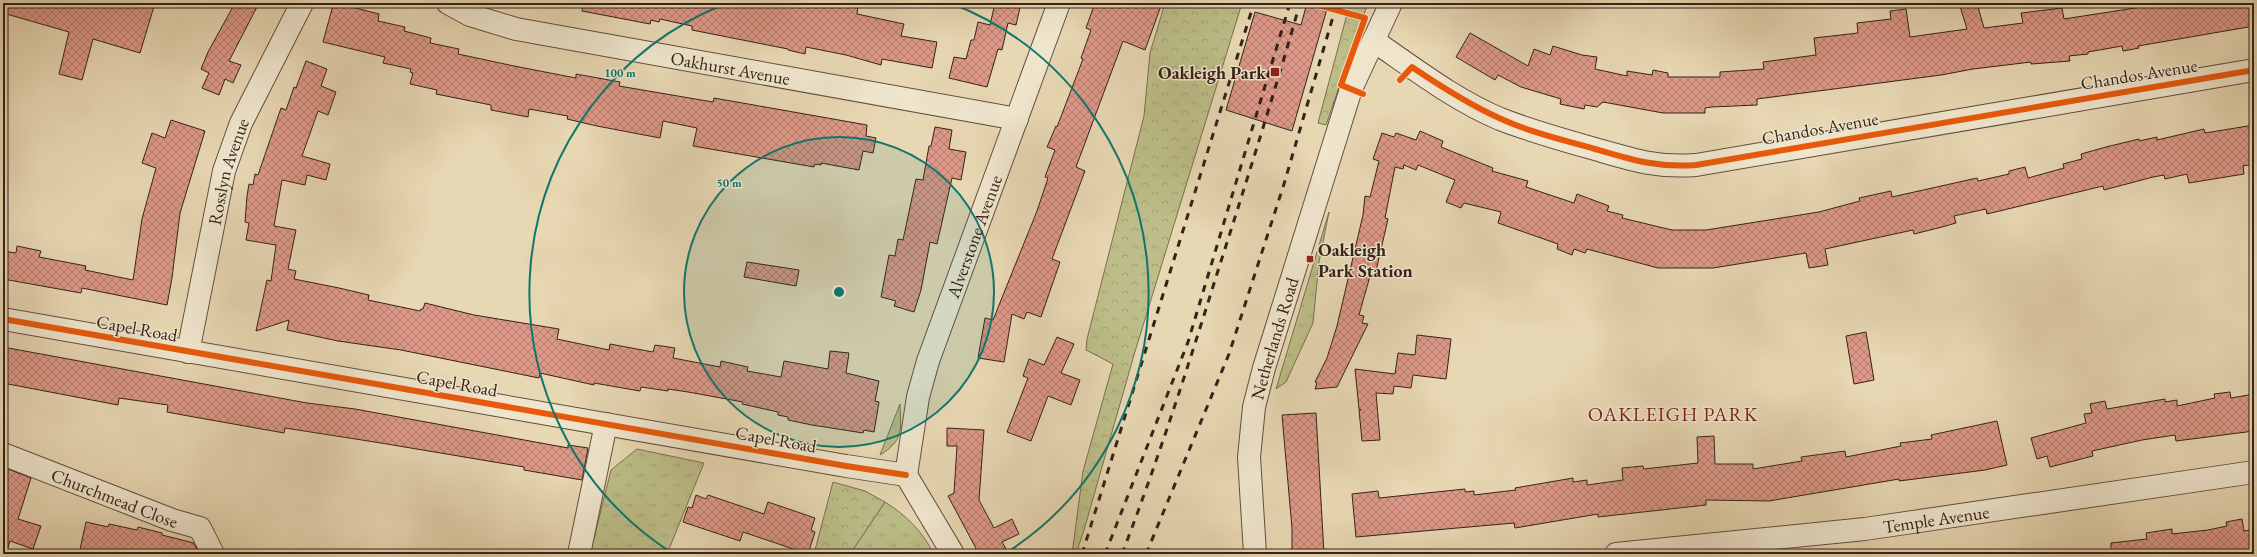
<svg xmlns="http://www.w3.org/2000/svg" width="2257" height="557" font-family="'EB Garamond',serif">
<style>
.grass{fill:url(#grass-tufts);stroke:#787050}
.forest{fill:url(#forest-crowns);stroke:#787050}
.building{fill:url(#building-cross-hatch);stroke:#342219}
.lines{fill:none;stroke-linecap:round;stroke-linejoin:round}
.minor-casing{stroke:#614f3f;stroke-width:24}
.minor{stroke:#efe5cd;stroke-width:22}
.rail{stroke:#342219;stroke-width:3;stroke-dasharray:7 7;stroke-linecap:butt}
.cycleway-casing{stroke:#efe5cd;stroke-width:8}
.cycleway{stroke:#e8590c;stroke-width:6}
.ring{fill:none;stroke:#0f766e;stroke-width:2}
.poi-dot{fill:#8f2418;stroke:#efe5cd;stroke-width:1.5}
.labels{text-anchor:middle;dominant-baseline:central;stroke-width:3;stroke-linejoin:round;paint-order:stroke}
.street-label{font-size:18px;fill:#342219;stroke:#efe5cd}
.poi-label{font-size:18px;font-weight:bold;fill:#342219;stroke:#efe5cd;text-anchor:end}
.quarter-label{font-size:20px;letter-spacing:1px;fill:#7a1f14;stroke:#efe5cd}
.centre{fill:#0f766e;stroke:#efe5cd;stroke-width:2}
.ring-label{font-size:12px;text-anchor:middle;font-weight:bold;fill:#0f766e;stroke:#efe5cd;stroke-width:3;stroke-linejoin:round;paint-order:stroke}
</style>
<defs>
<pattern id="grass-tufts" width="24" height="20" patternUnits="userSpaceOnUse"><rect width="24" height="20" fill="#bcbd88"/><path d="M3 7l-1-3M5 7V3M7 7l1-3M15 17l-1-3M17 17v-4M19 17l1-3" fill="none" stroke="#a2a275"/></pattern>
<pattern id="forest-crowns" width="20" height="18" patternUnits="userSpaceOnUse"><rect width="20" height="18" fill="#bcbd88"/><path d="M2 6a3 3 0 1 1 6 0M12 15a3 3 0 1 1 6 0" fill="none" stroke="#a2a275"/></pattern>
<pattern id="building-cross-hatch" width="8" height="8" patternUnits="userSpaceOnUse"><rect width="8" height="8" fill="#dd9887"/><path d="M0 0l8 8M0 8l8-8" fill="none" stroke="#b47c6e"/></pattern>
</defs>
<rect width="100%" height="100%" fill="#e7d7b2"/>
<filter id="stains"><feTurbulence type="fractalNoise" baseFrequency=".005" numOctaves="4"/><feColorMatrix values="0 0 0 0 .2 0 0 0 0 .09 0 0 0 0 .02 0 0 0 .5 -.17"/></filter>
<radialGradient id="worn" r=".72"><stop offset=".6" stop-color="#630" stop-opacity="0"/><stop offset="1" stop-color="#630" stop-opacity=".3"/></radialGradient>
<!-- grass -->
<path class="grass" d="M1329,212L1319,262L1313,323L1286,382L1276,389Z
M900,404C901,430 904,440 880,455Z
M637,449L704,463L667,554H590L611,470Z
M885,502C907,516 922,531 934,554H878L869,551L867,554H850Z"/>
<!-- forest -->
<path class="forest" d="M1165,3H1242L1134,355L1084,530L1076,554H1072L1083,471L1113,364L1086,350L1087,339L1144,116L1150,53Z
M1350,3H1368L1326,125L1318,123Z
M833,482L865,491L885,502L850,554H814Z"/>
<!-- building -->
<path class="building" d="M3,3H155L140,53L93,39L82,80L59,74L69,32L3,13Z
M235,3H259L229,61L241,65L233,83L225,79L219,95L202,88L209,73L201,69L208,52Z
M583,3H767L780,6L781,3H837L858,6L857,14L904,24L901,36L937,42L932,68L882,59L881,65L846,55L806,47L805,54L788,50V49L692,30V26L660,19L659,22L651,20L650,24L582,11Z
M995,3H1021L1016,25L1008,23L1002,50L998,49L987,87L949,78L954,57L966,59L971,40H974L978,22L990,25Z
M1095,3H1162L1145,50L1123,41L1076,167L1085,171L1052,259L1060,262L1041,317L1027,312L1024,319L1012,314L1004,362L978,358L985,318L993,320L1037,211L1048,178L1045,177L1055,150L1047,147L1056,126L1057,127L1083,59L1081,58L1091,30L1086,28Z
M1307,3L1327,9L1292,131L1226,110L1255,12L1301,25Z
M1959,3H1977L1984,28L2023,23L2021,13L2062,8L2064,19L2167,3H2254V26L2138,46L2139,48L2123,51L2122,46L2088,52V54L2069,56L2070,61L2031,64V62L1973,69L1941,75L1757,99V105L1712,107L1705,108V113H1663L1603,102L1597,107L1585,105L1584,109L1560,104L1561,99L1521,87L1498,75L1495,80L1456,57L1470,33L1528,66L1534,49L1550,55L1553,46L1582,55L1597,57L1595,69L1627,76V71L1652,75L1653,70L1668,73V77H1720V72L1764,69L1763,62L1816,55L1814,38L1858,33L1857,23L1891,19L1890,11L1906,9L1910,37L1967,29Z
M333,5L344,8V5L379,14L378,21L405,27L404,31L431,38L430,43L459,49L458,54L514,66L576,78V74L620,82L619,86L713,102L714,98L867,125L866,136L876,138L873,153L863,151L859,170L821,163V165L815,164L814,167L693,146L697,128L663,121L660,138L597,126L567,119L568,116L529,109L528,117L491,110V105L436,94L437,90L410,84L413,73L410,72L411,69L383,63L385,57L323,42Z
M306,61L327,69L321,86L336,92L328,115L318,111L302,156L330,164L326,180L307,175L305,185L282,180L274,226L296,230L288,269L296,271L294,279L339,288L369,295L368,300L420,311L421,309H423L425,303L474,315L559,329L557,339L609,350L610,344L653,352L655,345L675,348L673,358L720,367L721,361L748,367L747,371L781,377L784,361L828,369L830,351L849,353L846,373L879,381L875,401L879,402L874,432L864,430L863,433L812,425L788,420V417L778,415V412L742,404L743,402L688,392L668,389V391L641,387L640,391L594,383V385L540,373L539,378L401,350L338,341L287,330L289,320L256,331L267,280L271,281L276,245L246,240L249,223L245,222L247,196L249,184L253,185L255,174L258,175L281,108L286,110L294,87L296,88Z
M171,120L205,131L180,213L172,278L167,305L82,288L81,293L3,279V251L16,253L17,246L41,251L39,257L86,266L85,270L133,280L142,219L156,168L142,163L152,133L165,138Z
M2254,125V164L2243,166L2244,174L2189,183L2187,174L2165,179L2164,175L2153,177L2104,190L2103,186L1987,214L1986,209L1954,216L1956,223L1942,227L1914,234L1913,230L1825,249L1828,265L1809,268L1806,253L1713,268H1658L1587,249L1585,253L1574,249L1572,255L1557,249L1558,244L1498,223L1501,212L1464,203L1461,208L1446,202L1455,180L1418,165L1416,170L1404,165L1403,169L1395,167L1385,218L1388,219L1376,271L1372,269L1359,315L1364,316L1362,323L1368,324L1337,387L1315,389L1317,383L1315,382L1327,358L1337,326L1363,215L1365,196L1370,197L1379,161L1373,159L1382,133L1394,137L1396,133L1416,140L1420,131L1443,141L1441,147L1493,168L1492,171L1528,181L1526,187L1574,203L1577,194L1609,206L1607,211L1623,215L1622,218L1672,230H1706L1819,212L1860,201L1859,198L1891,191L1892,197L1977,178L1978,181L2009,174V171L2025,167L2028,178L2064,168L2063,164L2082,159L2081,154L2106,147L2139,139V141L2157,137V140L2204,129L2205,133Z
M935,127L952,130L949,149L966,152L961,180L952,178L937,244L930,242L921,290L914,312L894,306L896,301L881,297L889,255L895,256L898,239L903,240L916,179L923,180L929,146H931Z
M747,262L799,270L796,286L744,277Z
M1866,332L1874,380L1854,384L1846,336Z
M1417,335L1451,339L1446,379L1413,375L1411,388L1394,386L1393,394L1376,393L1380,440L1362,441L1359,410H1361L1359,409L1355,369L1395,374L1398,353L1415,355Z
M1057,337L1074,344L1061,373L1080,380L1071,405L1048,396L1031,441L1007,432L1028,378L1023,376L1029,359L1044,365Z
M3,347L307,403L355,409L568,448V445L588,448L582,480L524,470V467L381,443L285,428L284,433L183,415L167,412L168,405L119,398L118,405L3,383Z
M2230,392L2231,398L2254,394V431L2176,441L2175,435L2142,440L2092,451L2093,456L2050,467L2047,456L2037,459L2031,438L2086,423L2084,414L2092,413L2090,404L2105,401L2107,409L2165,399V402L2177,400V406L2215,398L2214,394Z
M1316,413L1324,554H1292V528L1282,415Z
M1997,421L2007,465L1985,470L1899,481V479L1769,501L1706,500V505L1598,517V514L1515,528L1514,523L1356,537L1352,494L1378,491L1379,498L1465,489V492L1474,491V495L1516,490L1515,488L1573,478V482L1587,480V485L1623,480L1622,468L1643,466L1644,469L1698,463L1697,437L1714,436L1715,464H1753V469L1802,461L1801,457L1845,451L1846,457L1901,446L1900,443L1932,439L1931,435Z
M947,428L984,430L979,500L994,528L1012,519L1019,534L1002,542L1009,554H979L948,496L954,493L957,446H947Z
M3,467L31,478L18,519L41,526L33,549L10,541L6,554L3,553Z
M696,495L706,499L708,495L764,514L768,502L815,518L811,530L815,532L808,554L743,532L740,541L683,522L688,507L692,508Z
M2242,519L2244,531L2251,530L2252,535H2254V554H2111V543L2147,539L2146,533L2172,529V534L2208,530L2227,526L2226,522Z
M86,522L108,527L109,524L137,530L138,527L162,533V535L194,543L199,554H79Z"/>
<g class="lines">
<!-- minor casing -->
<g class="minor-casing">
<g id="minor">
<path id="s1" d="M448,3L470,15L516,29L1017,119"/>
<path d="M1374,41C1415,69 1455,100 1500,119C1531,131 1563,140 1595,149C1633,160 1657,168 1696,165L2254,70"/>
<path d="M3,319L846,466L906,475"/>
<path id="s2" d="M188,352L224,171L241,123L302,3"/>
<path id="s3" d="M3,454L172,520L200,528L213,554"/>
<path id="s4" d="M906,475L918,397L928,361L1059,3"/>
<path d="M906,475L953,554"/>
<path d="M579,554L606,424"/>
<path id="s5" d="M1255,554L1249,457L1254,407L1264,368L1351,89L1391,3"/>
<path id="s6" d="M1616,554L1865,529L2254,472"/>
</g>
</g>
<!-- minor -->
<use href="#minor" class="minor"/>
<!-- rail -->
<path class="rail" d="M1082,554L1254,3
M1105,554L1188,342L1290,3
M1122,554C1157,463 1187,370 1216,277C1245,186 1274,95 1300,3
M1146,554L1229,354L1284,184L1337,3"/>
<!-- cycleway casing -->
<g class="cycleway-casing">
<path id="cycleway" d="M1311,3L1365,18L1341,85L1363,94
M1400,80L1412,67C1440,86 1468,104 1499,118C1529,132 1563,140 1595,149C1632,160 1657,168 1696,165L2254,70
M3,319L846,466L906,475"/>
</g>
<!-- cycleway -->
<use href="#cycleway" class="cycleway"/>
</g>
<!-- distance rings -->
<circle cx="839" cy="292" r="155" fill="#0f766e" fill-opacity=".12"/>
<g class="ring">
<circle cx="839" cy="292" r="155"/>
<path d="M672 553A310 310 0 0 1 725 4M953 4A310 310 0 0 1 1006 553"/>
</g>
<!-- markers -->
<g class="poi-dot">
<rect x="1270" y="67" width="10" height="10" rx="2"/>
<rect x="1306" y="255" width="8" height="8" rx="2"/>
</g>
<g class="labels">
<!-- street labels -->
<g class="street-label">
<text stroke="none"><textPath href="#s1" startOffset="291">Oakhurst Avenue</textPath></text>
<text transform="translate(2139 74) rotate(-9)">Chandos Avenue</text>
<text transform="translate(1820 128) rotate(-10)">Chandos Avenue</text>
<text stroke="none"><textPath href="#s2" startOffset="185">Rosslyn Avenue</textPath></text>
<text stroke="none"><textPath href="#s4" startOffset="249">Alverstone Avenue</textPath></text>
<text transform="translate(137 328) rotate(10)">Capel Road</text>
<text stroke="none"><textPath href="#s5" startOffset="219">Netherlands Road</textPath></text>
<text transform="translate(457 383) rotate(10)">Capel Road</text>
<text transform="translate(776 439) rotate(10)">Capel Road</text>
<text stroke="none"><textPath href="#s3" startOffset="120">Churchmead Close</textPath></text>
<text stroke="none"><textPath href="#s6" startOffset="322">Temple Avenue</textPath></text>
</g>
<!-- poi labels -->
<g class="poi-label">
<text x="1266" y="72">Oakleigh Park</text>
<text x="1318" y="249" text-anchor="start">Oakleigh<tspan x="1318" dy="21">Park Station</tspan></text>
</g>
<!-- quarter labels -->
<g class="quarter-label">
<text x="1673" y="414">OAKLEIGH PARK</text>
</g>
</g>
<circle cx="839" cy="292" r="6" class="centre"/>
<g class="ring-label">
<text x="620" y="77">100 m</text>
<text x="729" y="187">50 m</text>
</g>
<!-- margin -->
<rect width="2257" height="557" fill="none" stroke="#e7d7b2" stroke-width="16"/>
<rect x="4" y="4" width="2249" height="549" fill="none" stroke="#342219" stroke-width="2"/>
<rect x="8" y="8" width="2241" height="541" fill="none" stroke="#342219"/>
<rect width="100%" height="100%" filter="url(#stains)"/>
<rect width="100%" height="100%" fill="url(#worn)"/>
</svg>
